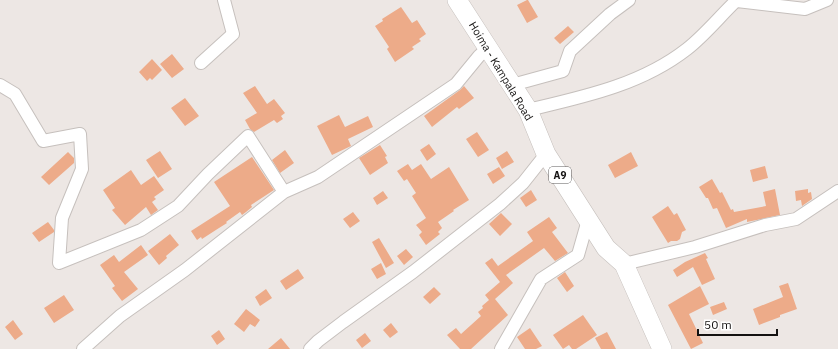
<svg xmlns="http://www.w3.org/2000/svg" width="838" height="349" font-family="'IBM Plex Sans',sans-serif">
<style>
.building{fill:#edab89}
.lines{fill:none;stroke-linecap:round;stroke-linejoin:round}
.minor-casing{stroke:#c6c0bd;stroke-width:14}
.primary-casing{stroke:#c6c0bd;stroke-width:20}
.minor{stroke:#fff;stroke-width:12}
.primary{stroke:#fff;stroke-width:19}
.labels{text-anchor:middle;dominant-baseline:central;stroke-width:3.5;stroke-linejoin:round;paint-order:stroke}
.shield{fill:#fff;stroke:#5a5958;stroke-width:1}
.shield-label{font-size:10px;font-weight:bold;fill:#141211}
.street-label{font-size:11px;fill:#141211;stroke:#fff}
</style>
<rect width="100%" height="100%" fill="#ede7e4"/>
<!-- building -->
<path class="building" d="M527,0H528L538,17L527,23L517,5Z
M401,7L412,23L417,20L426,34L419,39L421,41L412,47L414,49L395,62L387,49L389,47L375,26L383,21L382,19Z
M568,26L574,32L560,44L554,38Z
M172,54L184,69L172,78L160,64Z
M152,59L162,70L152,80L150,78L147,81L139,72Z
M255,86L267,104L274,99L285,113L281,116L283,119L277,123L274,120L254,132L250,129L245,120L257,113L243,93Z
M464,86L474,98L459,109L457,107L432,127L424,116L460,90Z
M185,98L199,116L185,126L171,108Z
M339,115L345,127L368,116L373,127L348,139L351,146L332,155L317,126Z
M477,132L489,150L478,157L466,139Z
M429,144L436,154L427,161L420,150Z
M380,145L387,156L385,157L388,163L370,175L359,158Z
M285,150L294,163L280,173L272,160Z
M160,151L172,169L158,178L146,160Z
M507,151L514,162L502,169L496,158Z
M68,152L74,158V163L49,185L41,177Z
M631,152L638,166L615,178L608,165Z
M252,157L274,190L251,205L252,207L246,212L242,215L240,212L226,222L227,223L219,228L202,239L201,237L197,240L191,231L230,206L214,182Z
M408,164L412,170L421,164L431,179L449,167L469,200L453,210L454,211L438,222L442,228L438,232L440,234L426,245L419,235L422,232L416,225L426,218L412,196L416,193L407,179L404,181L397,171Z
M765,166L768,178L753,182L750,170Z
M499,167L505,176L493,184L487,174Z
M131,170L141,185L154,176L164,190L154,197L156,199L152,202L158,210L151,215L146,207L125,225L112,210L115,208L103,190Z
M712,179L720,193L722,192L731,210L733,209L734,212L766,206L763,192L775,189L780,215L747,222V219L726,228L717,208L713,209L708,198H706L699,187Z
M808,189V193L811,192L812,199L802,206L801,200L796,201L795,191Z
M531,190L537,200L526,207L520,198Z
M383,191L388,198L377,205L373,198Z
M668,206L674,215L677,213L686,230L682,232L680,239L677,241H671L668,243L652,217Z
M353,212L360,221L350,228L343,219Z
M501,213L512,224L500,236L489,224Z
M549,217L557,228L552,232L568,253L555,261L544,248L506,275L513,283L495,299L508,315L471,349H460L447,335L456,328L461,334L481,316L478,312L483,308L482,306L489,300L485,295L500,282L485,263L492,258L498,266L533,241L527,232Z
M48,222L54,230V232L39,242L32,233Z
M170,234L179,245L166,256L167,258L159,265L148,251Z
M379,238L394,263L386,268L372,242Z
M141,245L148,255L124,272L138,289L122,301L112,288L115,286L100,265L114,255L119,262Z
M406,249L413,257L404,265L397,256Z
M705,253L708,258L706,259L715,279L702,285L693,267L677,277L673,270L685,262Z
M381,263L386,274L377,279L371,269Z
M298,269L304,278L286,290L280,281Z
M565,272L574,286L567,292L557,278Z
M788,283L797,309L780,315V317L759,325L753,309L783,297L779,286Z
M700,286L709,304L689,314L703,343L691,349L668,305Z
M434,287L441,294L430,304L423,297Z
M266,289L272,298L260,306L255,297Z
M64,295L74,310L54,323L44,308Z
M724,302L727,309L713,315L710,307Z
M246,309L260,320L255,327L250,324L244,332L234,324Z
M583,315L597,335L576,349H572L569,345L563,349L553,335Z
M13,320L23,334L15,340L5,327Z
M391,323L398,332L390,338L383,330Z
M530,328L542,346L536,349H525L517,337Z
M219,330L225,339L217,345L211,336Z
M607,332L616,349H601L595,338Z
M365,333L371,341L362,348L356,340Z
M281,338L290,349H268Z"/>
<g class="lines">
<!-- minor casing -->
<g class="minor-casing">
<path id="minor" d="M737,1L805,9L827,0
M201,63L233,34L224,0
M0,85L15,94L43,141L80,134L82,169L62,218L59,263L141,230L178,206L208,174L248,136L284,192
M512,85L563,71L570,51L610,14L629,0
M528,110C583,97 641,85 687,49C705,35 720,16 737,0
M624,264L695,247L765,225L796,219L838,191
M83,349L120,316L185,270L284,192L318,177L456,84L479,56L488,48
M310,349L318,341L343,322L413,272L500,204L523,183L546,154
M501,349L541,279L578,255L588,220"/>
</g>
<!-- primary casing -->
<g class="primary-casing">
<path id="primary" d="M457,0L528,110L546,154L606,248L624,264L662,349"/>
</g>
<!-- minor -->
<use href="#minor" class="minor"/>
<!-- primary -->
<use href="#primary" class="primary"/>
</g>
<g class="labels">
<!-- shield labels -->
<rect class="shield" x="549" y="167" width="22" height="16" rx="3"/>
<g class="shield-label">
<text x="560" y="175">A9</text>
</g>
<!-- street labels -->
<g class="street-label">
<text transform="translate(501 71) rotate(59)">Hoima - Kampala Road</text>
</g>
</g>
<!-- scale -->
<path d="M698 329v6h79v-6" fill="none" stroke="#141211" stroke-width="2"/>
<text x="704" y="329" font-size="12" fill="#141211" stroke="#ffffff" stroke-width="3" paint-order="stroke">50 m</text>
</svg>
